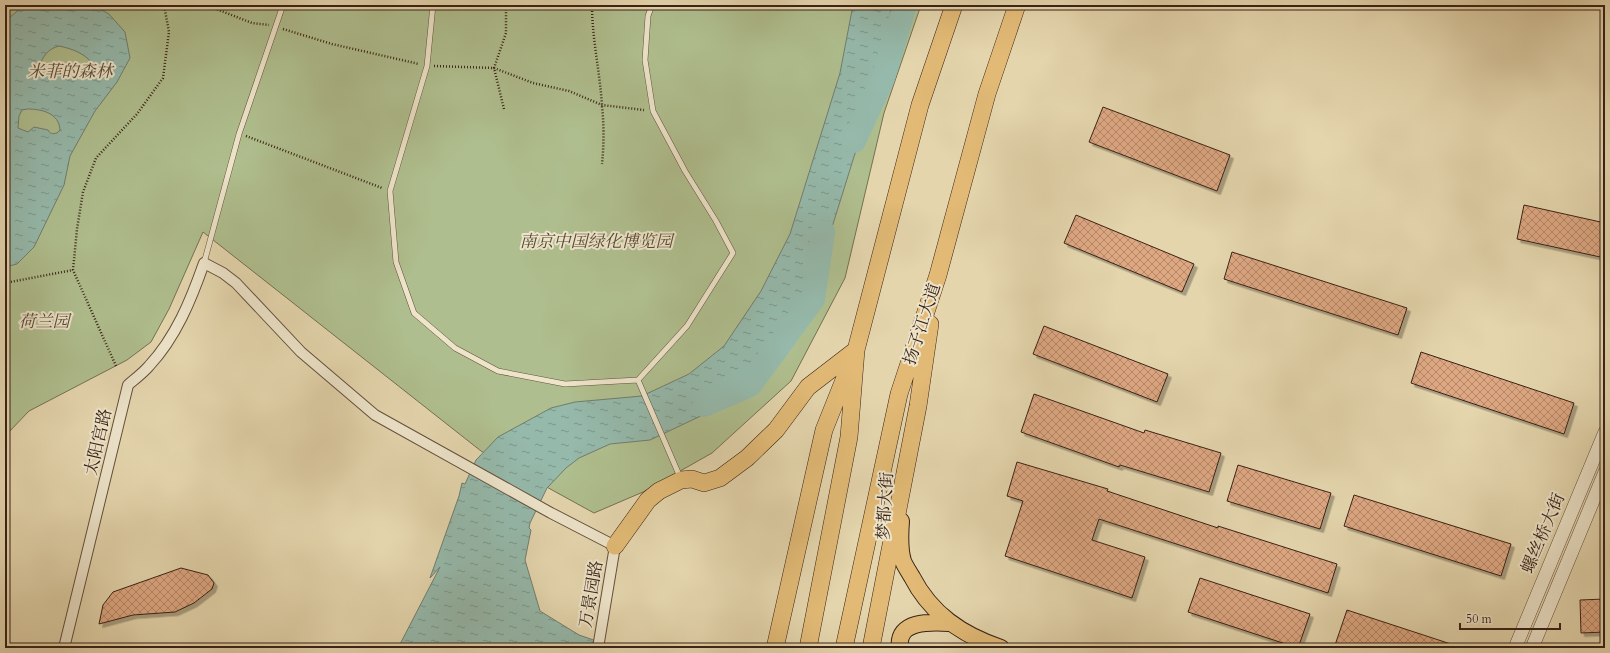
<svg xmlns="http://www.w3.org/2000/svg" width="1610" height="653" font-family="Cardo,'Noto Serif SC',serif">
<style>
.park{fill:#afbe8e;stroke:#747052}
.water{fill:url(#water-ripples);stroke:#707d6f;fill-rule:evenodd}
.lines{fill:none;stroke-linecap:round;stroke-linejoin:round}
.river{stroke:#95b9ab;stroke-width:24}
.building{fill:url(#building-cross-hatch);stroke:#392216;filter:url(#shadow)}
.service-casing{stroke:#644f3c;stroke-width:6}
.minor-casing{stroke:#644f3c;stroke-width:12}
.tertiary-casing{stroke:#644f3c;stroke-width:14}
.primary-casing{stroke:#392216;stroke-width:18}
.trunk-casing{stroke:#392216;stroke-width:18}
.path{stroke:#392216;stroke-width:2.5;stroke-dasharray:1 2;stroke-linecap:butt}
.service{stroke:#ede4ca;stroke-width:5}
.minor{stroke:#ede4ca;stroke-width:10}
.tertiary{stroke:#ede4ca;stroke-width:13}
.primary{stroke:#e2ba76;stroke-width:16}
.trunk{stroke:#e2ba76;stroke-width:17}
.labels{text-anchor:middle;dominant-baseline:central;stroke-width:4;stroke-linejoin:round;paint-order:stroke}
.park-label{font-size:17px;font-style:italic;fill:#564934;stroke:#ede4ca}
.street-label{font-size:17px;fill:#392216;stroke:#ede4ca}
</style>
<defs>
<pattern id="water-ripples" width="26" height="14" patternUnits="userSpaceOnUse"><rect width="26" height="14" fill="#95b9ab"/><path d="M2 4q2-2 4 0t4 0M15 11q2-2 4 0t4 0" fill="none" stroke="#7b968a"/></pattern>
<pattern id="building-cross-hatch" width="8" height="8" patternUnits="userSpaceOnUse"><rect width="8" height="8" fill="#dda782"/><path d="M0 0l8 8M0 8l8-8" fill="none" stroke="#b48869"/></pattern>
<filter id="shadow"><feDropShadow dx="3.5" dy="3.5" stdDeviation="0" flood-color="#0004"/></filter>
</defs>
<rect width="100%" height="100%" fill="#e4d5ad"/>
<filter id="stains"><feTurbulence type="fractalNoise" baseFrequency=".005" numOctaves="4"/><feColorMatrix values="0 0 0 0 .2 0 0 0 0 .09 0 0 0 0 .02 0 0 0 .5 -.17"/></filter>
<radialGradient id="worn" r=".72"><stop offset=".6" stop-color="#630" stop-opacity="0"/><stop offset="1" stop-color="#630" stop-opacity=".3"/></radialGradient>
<!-- park -->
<path class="park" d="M5,5H921L884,113L845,278L791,381L712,453L643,492L594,513L481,451L203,232L169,309L151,342L127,360L29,411L8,433L5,439Z"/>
<!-- water -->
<path class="water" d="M25,5L94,6L109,14L125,32L130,58L117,82L95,111L70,156L64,185L34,247L17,264L5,267V25L10,17ZM59,46C73,49 84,53 93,64L94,68L91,72L87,74L71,71H45L42,69L40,64C45,53 49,49 59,46ZM27,109C42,109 59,113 60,130L57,133C52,134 50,134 48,130L34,127L28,132L18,128L19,116L22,110Z
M853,5H891L890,17L876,86L824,253L793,316L747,382L707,413L650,440L610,444L579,458L566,468L547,488L530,523L529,528L531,530L525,560L540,611L579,635L617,648H398L440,567L430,578L459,496L462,483L465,484L476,460L498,437L551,408L575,402L642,396L689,374L724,346L761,291L790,234L840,73Z"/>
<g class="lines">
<!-- river -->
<path class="river" d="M854,141L883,78L905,5
M704,405L750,385L813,299L823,232"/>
</g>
<!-- building -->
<path class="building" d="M1103,107L1230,155L1217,191L1089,142Z
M1524,205L1605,223V258L1517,239Z
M1076,215L1194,264L1182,292L1064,243Z
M1232,252L1407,308L1398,335L1224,279Z
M1044,326L1168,374L1157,402L1033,354Z
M1421,352L1574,403L1564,434L1411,383Z
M1034,394L1144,433L1145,430L1221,453L1209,492L1120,465L1119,467L1021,432Z
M1017,462L1108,489L1107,491L1218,528V526L1337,564L1328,593L1099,519L1092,540L1145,557L1132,598L1005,556L1023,501L1007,496Z
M1238,465L1331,493L1320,529L1227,501Z
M1354,495L1511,544L1501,576L1344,526Z
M181,568L208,575L214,583L212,589L194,603L175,612L133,615L99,624L103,605L113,592Z
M1200,578L1310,614L1298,648L1188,612Z
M1605,599V632L1581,633L1580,600Z
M1347,610L1457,646L1456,648H1334Z"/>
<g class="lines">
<!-- service casing -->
<g class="service-casing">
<path id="service" d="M433,5L427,66L390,191L396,262L414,313L455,348L498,371L565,384L638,380L687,326L733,253L716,221L685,171L653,111L645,60L648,16L652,5
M204,263L239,134L283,5
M638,380L680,477"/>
</g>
<!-- minor casing -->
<g class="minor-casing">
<path id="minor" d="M64,648L128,385C135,379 143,373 149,366C176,337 191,300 204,263L223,273L236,283L301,352L375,415L551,513L615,546L598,648"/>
</g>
<!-- tertiary casing -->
<g class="tertiary-casing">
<path id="tertiary" d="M1515,648L1605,432
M1532,648L1605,472"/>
</g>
<!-- primary casing -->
<g class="primary-casing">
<path id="primary" d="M901,521C900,534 899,548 903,561C905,566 909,572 912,577C931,614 962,635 1001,648
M900,648C896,620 931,622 949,623"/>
</g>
<!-- trunk casing -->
<g class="trunk-casing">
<path id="trunk" d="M615,546L648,500L659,491L681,480L692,479L704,483L720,478L747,458L776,430L808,387L856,350
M775,648L824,430L850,365
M808,648L849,437L856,350L920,105L954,5
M844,648L899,394L938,275L987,94L1017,5
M871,648L918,406L930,324"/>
</g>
<!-- path -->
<path class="path" d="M206,5L252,23L269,25
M592,5C592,39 600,72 602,106C604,125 604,145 602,164
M283,29L332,44L419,64
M434,66L494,68L533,83L569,91L602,105L644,110
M504,109L494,68L506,33V5
M246,136L382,188
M5,283L73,270
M116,366L73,270L77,229L83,192L96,158L137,114L163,78L169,32L164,5"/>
<!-- service -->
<use href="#service" class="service"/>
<!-- minor -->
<use href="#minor" class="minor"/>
<!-- tertiary -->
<use href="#tertiary" class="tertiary"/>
<!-- primary -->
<use href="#primary" class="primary"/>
<!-- trunk -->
<use href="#trunk" class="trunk"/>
</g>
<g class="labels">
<!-- park labels -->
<g class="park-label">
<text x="70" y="71">米菲的森林</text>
<text x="596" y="241">南京中国绿化博览园</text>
<text x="44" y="321">荷兰园</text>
</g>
<!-- street labels -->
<g class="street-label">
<text transform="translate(922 324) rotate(-72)">扬子江大道</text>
<text transform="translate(98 442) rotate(-77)">太阳宫路</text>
<text transform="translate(885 506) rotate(-87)">梦都大街</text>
<text transform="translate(1543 533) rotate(-67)">螺丝桥大街</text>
<text transform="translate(591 594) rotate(-80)">万景园路</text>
</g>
</g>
<!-- margin -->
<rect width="1610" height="653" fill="none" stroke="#e4d5ad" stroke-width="20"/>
<rect x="6" y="6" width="1598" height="641" fill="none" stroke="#392216" stroke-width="2"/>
<rect x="10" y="10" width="1590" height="633" fill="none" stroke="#392216"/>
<!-- scale -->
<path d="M1460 623v6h100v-6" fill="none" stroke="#392216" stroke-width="2"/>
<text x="1466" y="623" font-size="12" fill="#392216" stroke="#ede4ca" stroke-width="3" paint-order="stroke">50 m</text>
<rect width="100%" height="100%" filter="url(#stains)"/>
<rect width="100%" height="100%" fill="url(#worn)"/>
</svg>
